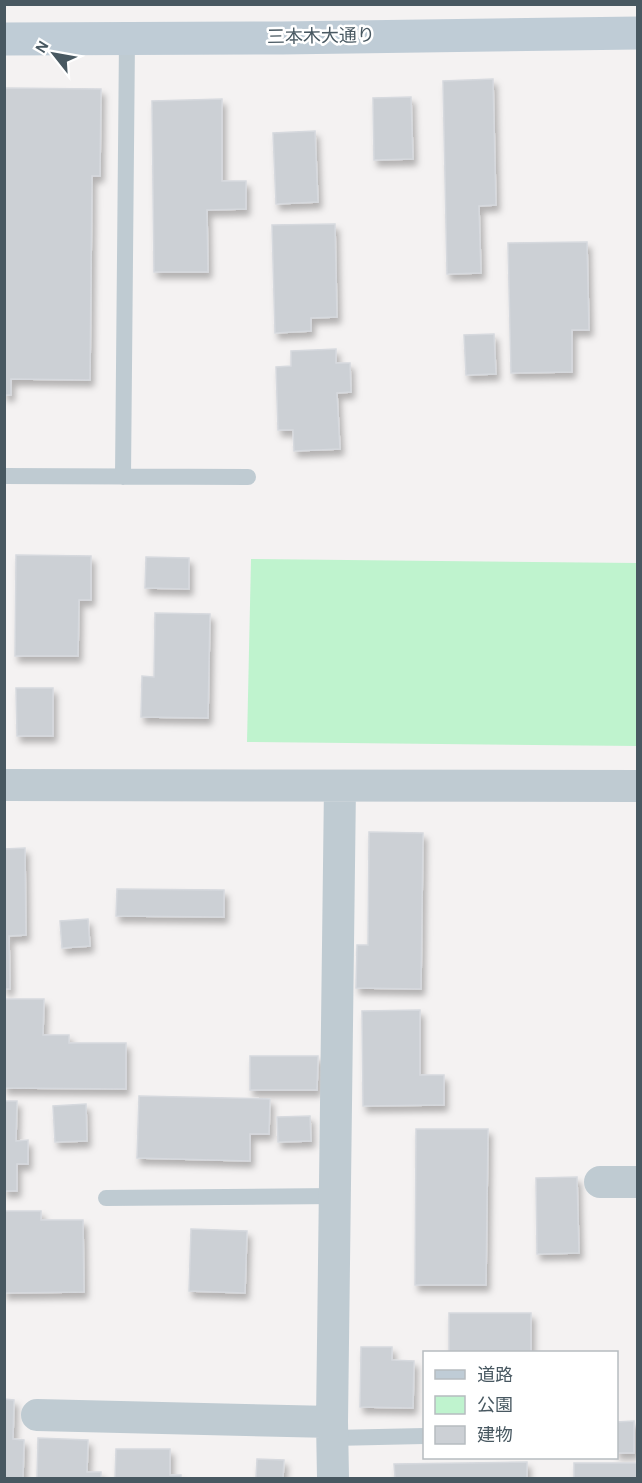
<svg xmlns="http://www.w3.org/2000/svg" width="642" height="1483" font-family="'Alegreya Sans','Noto Sans JP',sans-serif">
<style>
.green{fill:#bff3ce}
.building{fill:#ccd0d5;stroke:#d6d9de;stroke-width:1.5;filter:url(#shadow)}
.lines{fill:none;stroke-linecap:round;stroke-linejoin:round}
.lane{stroke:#bfcbd2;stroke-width:16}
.street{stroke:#bfcbd2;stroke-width:32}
.secondary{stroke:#bfccd6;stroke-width:33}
.labels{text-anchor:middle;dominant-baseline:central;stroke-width:5;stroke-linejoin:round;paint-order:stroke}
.street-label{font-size:18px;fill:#485861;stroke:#fff}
</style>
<defs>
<filter id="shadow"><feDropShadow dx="3.5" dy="6" stdDeviation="3" flood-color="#0004"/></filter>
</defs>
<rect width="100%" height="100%" fill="#f4f2f2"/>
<!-- green -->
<path class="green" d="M251,559L637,563V746L247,742Z"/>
<!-- building -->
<path class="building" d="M493,79L496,205L479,206L481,273L447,274L443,81Z
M4,88L101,89L100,176H92L90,380L11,379V395H4Z
M411,97L413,159L374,160L373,98Z
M222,99V181H246V209L207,210L208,272H154L152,101Z
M315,131L318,202L276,204L273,133Z
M335,224L337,317L311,318V331L275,333L272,225Z
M587,242L589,330H572V372L511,373L508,243Z
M494,334L496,374L466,375L464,335Z
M336,349V363H350L351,392L337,393L340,449L294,451L293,430H278L276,367L291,366V351Z
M16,555L91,556V600H79L78,656H15Z
M146,557L189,558V589L145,588Z
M155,613L210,614L208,718L141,717L142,676L154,677Z
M16,688H53V736H17Z
M369,832L423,833L421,989L356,988L357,945H368Z
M25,848L26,935L9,936L10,989H4V849Z
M117,889L224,890V917L116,916Z
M88,919L90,946L62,948L60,921Z
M4,999H44L43,1035H69V1043H126V1089L4,1088Z
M420,1010V1075H444V1105L363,1106L362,1011Z
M250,1056H318L317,1090H250Z
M139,1096L270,1099L269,1134H250V1161L137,1158Z
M4,1101H17L16,1141L28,1140V1164H17V1191H4Z
M86,1104L87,1141L55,1142L53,1106Z
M310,1116L311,1141L278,1142L277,1117Z
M416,1129H488L486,1285H415Z
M577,1177L579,1253L537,1254L536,1178Z
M4,1211H41V1220H83L84,1292L4,1293Z
M191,1229L247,1231L245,1293L189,1291Z
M449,1313H531V1352H449Z
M361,1347H392V1360L414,1361L413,1408L360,1407Z
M4,1399L14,1400L13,1439L24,1440L23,1478H4Z
M634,1421V1453H616V1422Z
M38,1438L88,1440L87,1472H101V1478H37Z
M116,1449H170V1475H181V1478H115Z
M257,1459L284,1460L283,1478H256Z
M527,1462V1478H395L394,1464Z
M574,1463H638V1478H574Z"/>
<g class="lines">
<!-- lane -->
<path class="lane" d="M4,476L248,477
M123,477L127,39
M106,1198L335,1196
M333,1438L424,1436"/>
<!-- street -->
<path class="street" d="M4,785L638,786
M600,1182H638
M37,1415L332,1422
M333,1478L332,1422L340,786"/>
<!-- secondary -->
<path class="secondary" d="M4,39L282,38L638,33"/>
</g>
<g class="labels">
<!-- street labels -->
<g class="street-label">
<text transform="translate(321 37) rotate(-1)">三本木大通り</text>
</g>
</g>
<!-- border -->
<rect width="642" height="1483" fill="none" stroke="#485861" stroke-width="12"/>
<!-- legend -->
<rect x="423" y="1351" width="195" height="108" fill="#ffffff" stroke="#b6bcc0" stroke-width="1.5"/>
<rect x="435" y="1370" width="30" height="9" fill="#bfccd6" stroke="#b6bcc0" stroke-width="1.5"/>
<text x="477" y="1381" font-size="18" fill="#485861">道路</text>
<rect x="435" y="1396" width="30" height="18" fill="#bff3ce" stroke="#b6bcc0" stroke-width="1.5"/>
<text x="477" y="1411" font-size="18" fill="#485861">公園</text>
<rect x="435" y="1426" width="30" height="18" fill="#ccd0d5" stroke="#b6bcc0" stroke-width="1.5"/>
<text x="477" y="1441" font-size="18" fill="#485861">建物</text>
<!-- north arrow -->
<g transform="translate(54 54) rotate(301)" stroke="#ffffff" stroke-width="4.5" paint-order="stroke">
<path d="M0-4.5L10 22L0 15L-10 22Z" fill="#485861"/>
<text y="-9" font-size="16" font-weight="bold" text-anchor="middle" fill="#485861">N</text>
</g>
</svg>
